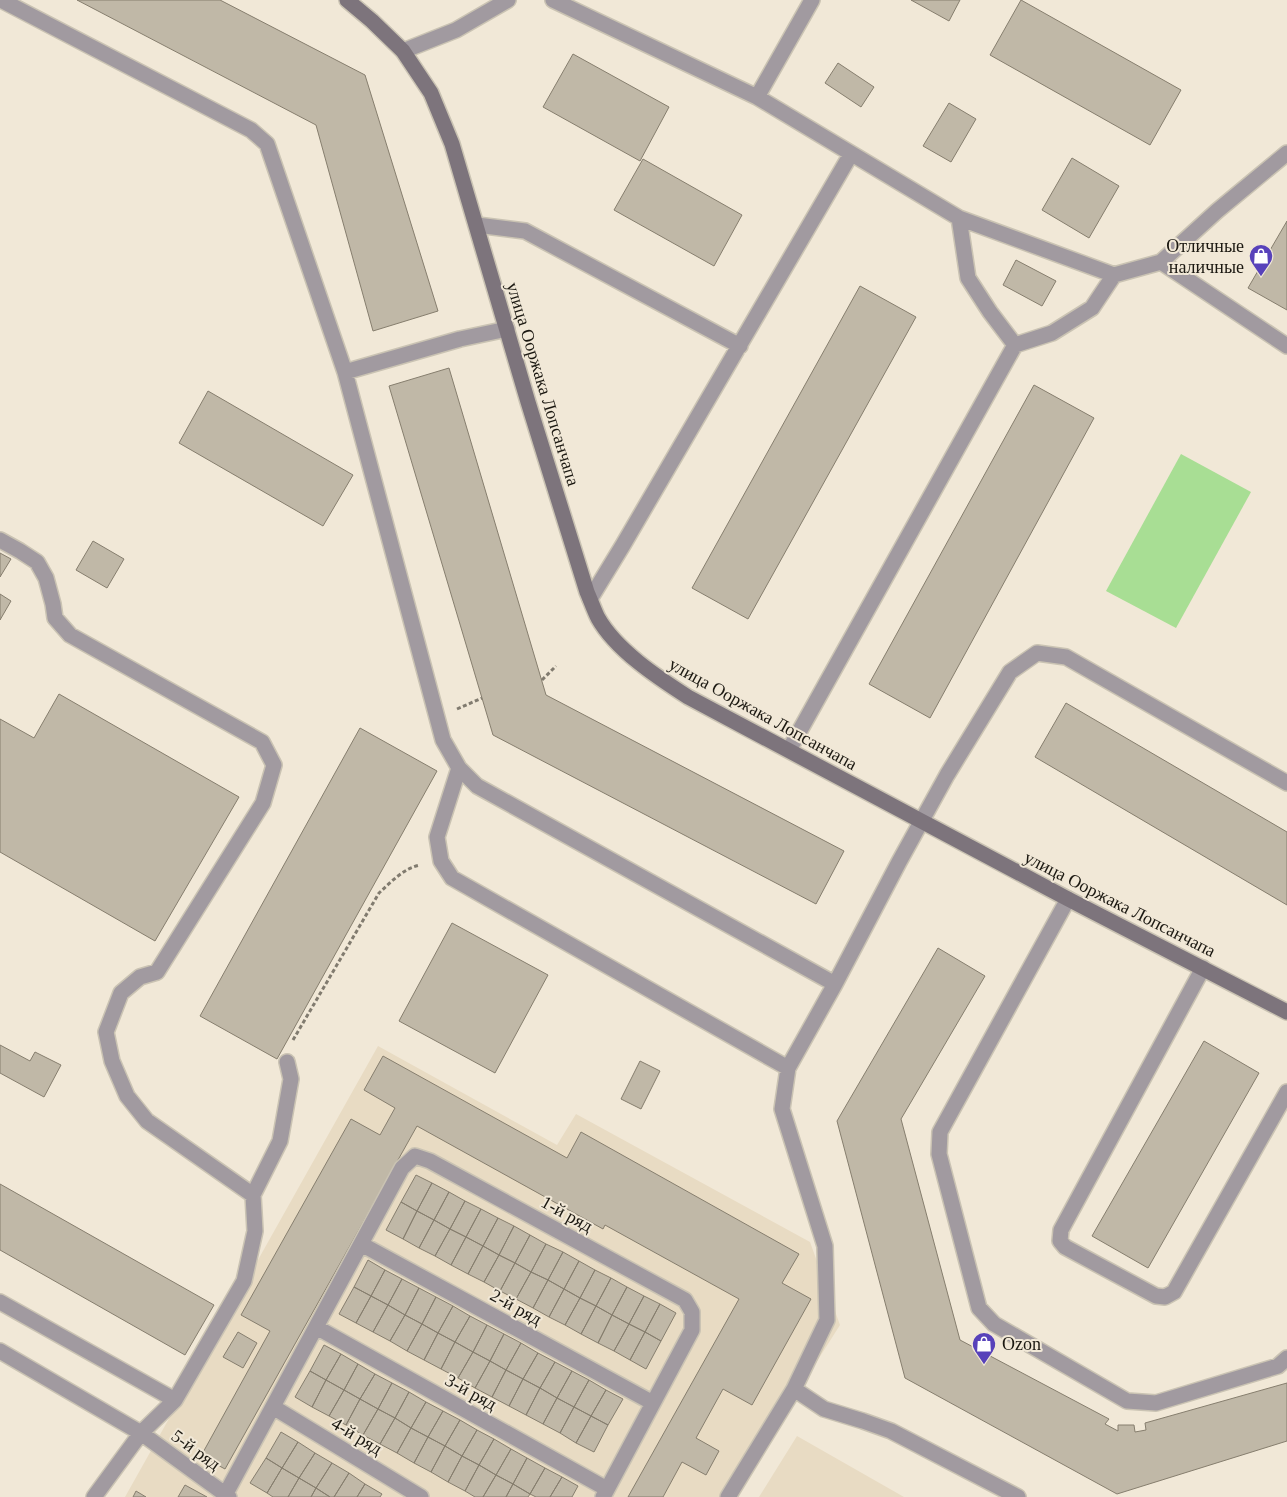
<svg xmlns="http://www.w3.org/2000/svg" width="1287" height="1497" font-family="Georgia,serif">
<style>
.built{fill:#e8dbc3}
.green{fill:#a8de94}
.building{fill:#c0b8a7;stroke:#867e6e}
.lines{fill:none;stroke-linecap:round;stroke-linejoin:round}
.lane-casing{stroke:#cac3b3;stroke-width:18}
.secondary-casing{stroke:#cac3b3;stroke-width:18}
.path{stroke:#817b6f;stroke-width:3;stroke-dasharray:4 2.5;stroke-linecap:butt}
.lane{stroke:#a19aa0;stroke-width:15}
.secondary{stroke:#7d747c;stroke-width:15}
.labels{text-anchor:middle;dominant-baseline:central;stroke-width:4;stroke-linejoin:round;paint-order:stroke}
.poi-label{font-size:18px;fill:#1b1811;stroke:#f1e8d7;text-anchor:end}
.street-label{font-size:18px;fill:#1b1811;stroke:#f1e8d7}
</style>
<rect width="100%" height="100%" fill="#f1e8d7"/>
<!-- built -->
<path class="built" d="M378,1046L557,1145L576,1114L810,1242L840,1325L731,1497H125Z
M797,1436L904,1497H759Z"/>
<!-- green -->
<path class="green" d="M1181,454L1251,492L1176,628L1106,591Z"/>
<!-- building -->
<path class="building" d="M77,0H220L365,75L438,311L373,331L316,125Z
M911,0H960L949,21Z
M1021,0L1181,90L1150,145L990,55Z
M573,54L669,107L640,161L543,107Z
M838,63L874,87L861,107L825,83Z
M949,103L976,119L951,162L923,146Z
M1072,158L1119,186L1089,238L1042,210Z
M643,159L742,215L714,266L614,210Z
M1287,221V310L1248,288Z
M1016,260L1056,281L1042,306L1003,285Z
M860,286L916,317L748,619L692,588Z
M449,368L546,695L844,851L816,904L493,735L389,386Z
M1034,385L1094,418L930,718L869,684Z
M208,391L353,475L323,526L179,443Z
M93,541L124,559L107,588L76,570Z
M0,553L11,559L0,577Z
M0,594L11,601L0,620Z
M59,694L239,797L155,941L0,852V719L34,738Z
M1066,703L1287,832V905L1035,757Z
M360,728L437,771L277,1059L200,1016Z
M452,923L548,975L495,1073L399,1021Z
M938,948L985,976L901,1119L960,1340L1109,1419L1105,1424L1118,1431V1425H1134L1135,1432L1146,1430L1145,1423L1287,1383V1441L1117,1494L905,1378L837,1121Z
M1204,1041L1259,1073L1148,1268L1092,1236Z
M0,1045L30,1061L35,1052L61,1065L44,1097L0,1073Z
M383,1056L567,1158L581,1132L799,1254L782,1283L811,1299L752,1405L723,1389L696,1438L719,1451L706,1475L682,1462L663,1497H628L739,1299L605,1225L603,1229L417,1126L225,1469L201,1456L270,1331L241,1315L351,1119L380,1135L395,1108L364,1090Z
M640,1061L660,1071L641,1109L621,1099Z
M416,1175L432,1183L417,1211L401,1202Z
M432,1183L449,1192L434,1220L417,1211Z
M0,1184L214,1305L185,1355L0,1250Z
M449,1192L465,1201L450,1229L434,1220Z
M465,1201L481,1209L466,1237L450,1229Z
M401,1202L417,1211L403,1239L386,1230Z
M481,1209L498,1218L483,1246L466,1237Z
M417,1211L434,1220L419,1248L403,1239Z
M498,1218L514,1226L499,1255L483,1246Z
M434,1220L450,1229L435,1256L419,1248Z
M514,1226L530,1235L515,1263L499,1255Z
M450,1229L466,1237L451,1265L435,1256Z
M530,1235L546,1244L531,1272L515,1263Z
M466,1237L483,1246L468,1274L451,1265Z
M546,1244L563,1252L548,1280L531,1272Z
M483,1246L499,1255L484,1282L468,1274Z
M563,1252L579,1261L564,1289L548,1280Z
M499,1255L515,1263L500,1291L484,1282Z
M368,1260L385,1270L371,1296L354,1287Z
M579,1261L595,1270L580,1298L564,1289Z
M515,1263L531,1272L516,1299L500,1291Z
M385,1270L402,1279L388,1305L371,1296Z
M595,1270L611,1278L596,1306L580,1298Z
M531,1272L548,1280L533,1308L516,1299Z
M611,1278L627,1287L612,1315L596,1306Z
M402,1279L419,1288L405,1315L388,1305Z
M548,1280L564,1289L549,1317L533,1308Z
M354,1287L371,1296L356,1323L339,1314Z
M627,1287L644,1296L629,1324L612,1315Z
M419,1288L436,1297L422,1324L405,1315Z
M564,1289L580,1298L565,1325L549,1317Z
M371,1296L388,1305L373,1332L356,1323Z
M644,1296L660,1304L645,1332L629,1324Z
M436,1297L453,1306L438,1333L422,1324Z
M580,1298L596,1306L581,1334L565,1325Z
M660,1304L676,1313L661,1341L645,1332Z
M388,1305L405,1315L390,1341L373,1332Z
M453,1306L470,1316L455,1342L438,1333Z
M596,1306L612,1315L598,1343L581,1334Z
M405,1315L422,1324L407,1351L390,1341Z
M612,1315L629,1324L614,1351L598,1343Z
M470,1316L487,1325L473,1352L455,1342Z
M422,1324L438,1333L424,1360L407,1351Z
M629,1324L645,1332L630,1360L614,1351Z
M487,1325L504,1334L490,1361L473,1352Z
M238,1332L257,1343L243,1368L223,1357Z
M645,1332L661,1341L646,1369L630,1360Z
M438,1333L455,1342L441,1369L424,1360Z
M504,1334L521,1343L506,1370L490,1361Z
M455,1342L473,1352L458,1378L441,1369Z
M521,1343L538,1353L523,1379L506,1370Z
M324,1345L341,1354L326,1380L310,1371Z
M473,1352L490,1361L475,1388L458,1378Z
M538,1353L555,1362L540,1388L523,1379Z
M341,1354L358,1364L344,1390L326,1380Z
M490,1361L506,1370L492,1397L475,1388Z
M555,1362L572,1371L557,1398L540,1388Z
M358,1364L375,1374L360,1399L344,1390Z
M506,1370L523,1379L509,1406L492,1397Z
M310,1371L326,1380L312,1407L295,1397Z
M572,1371L589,1380L574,1407L557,1398Z
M375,1374L392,1383L378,1409L360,1399Z
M523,1379L540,1388L526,1415L509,1406Z
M326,1380L344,1390L329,1416L312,1407Z
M589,1380L606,1390L591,1416L574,1407Z
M392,1383L409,1392L395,1418L378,1409Z
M540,1388L557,1398L543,1424L526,1415Z
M344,1390L360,1399L346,1425L329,1416Z
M606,1390L623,1399L608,1425L591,1416Z
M409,1392L426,1402L411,1428L395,1418Z
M557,1398L574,1407L560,1433L543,1424Z
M360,1399L378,1409L363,1435L346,1425Z
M426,1402L443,1411L428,1437L411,1428Z
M574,1407L591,1416L576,1443L560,1433Z
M378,1409L395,1418L380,1444L363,1435Z
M443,1411L460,1420L445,1446L428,1437Z
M591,1416L608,1425L594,1452L576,1443Z
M395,1418L411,1428L397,1453L380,1444Z
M460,1420L477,1430L462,1456L445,1446Z
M411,1428L428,1437L414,1463L397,1453Z
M477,1430L494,1439L479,1465L462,1456Z
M281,1432L298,1442L282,1468L266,1458Z
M428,1437L445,1446L431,1472L414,1463Z
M494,1439L511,1449L496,1475L479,1465Z
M298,1442L315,1453L299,1478L282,1468Z
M445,1446L462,1456L448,1482L431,1472Z
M511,1449L527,1458L513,1484L496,1475Z
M315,1453L332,1463L316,1488L299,1478Z
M462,1456L479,1465L465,1491L448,1482Z
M266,1458L282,1468L267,1493L250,1483Z
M527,1458L545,1468L530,1494L513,1484Z
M332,1463L349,1473L334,1497H330L316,1488Z
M479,1465L496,1475L483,1497H475L465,1491Z
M282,1468L299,1478L288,1497H273L267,1493Z
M545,1468L562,1477L550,1497H536L530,1494Z
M349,1473L365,1484L357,1497H334Z
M496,1475L513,1484L506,1497H483Z
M562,1477L578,1486L572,1497H550Z
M299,1478L316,1488L311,1497H288Z
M365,1484L382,1494L380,1497H357Z
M513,1484L530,1494L528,1497H506Z
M185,1485L207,1497H178Z
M316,1488L330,1497H311Z
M136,1491L146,1497H133Z"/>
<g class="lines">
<!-- lane casing -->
<g class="lane-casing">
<path id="lane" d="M1,0L251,130L267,144L345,372L443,740L459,768L477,786L835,984
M553,0L757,97L959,218L1114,275L1161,262L1217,211L1287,153
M403,51L456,30L508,0
M757,97L812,0
M959,218L968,278L990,312L1015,345
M477,225L525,231L740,346
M1161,262L1287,346
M345,372L460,339L507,329
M0,540L20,551L37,562L46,578L53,604L55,618L70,635L262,742L274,765L263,803L157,972L140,977L121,993L106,1032L112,1061L127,1096L147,1121L253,1195L255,1231L244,1281L175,1400L141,1433L229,1497
M590,599L623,545L851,154
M789,750L1015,345L1052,333L1092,308L1114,275
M459,768L437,837L441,861L452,878L788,1068
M1068,899L940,1132L939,1154L979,1308L994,1324L1127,1401L1156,1403L1278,1366L1287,1358
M1203,968L1061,1230L1060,1241L1065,1247L1156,1296L1165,1297L1174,1292L1287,1092
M253,1195L280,1141L291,1079L287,1062
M361,1244L653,1403
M0,1302L175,1400
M316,1327L607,1489
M0,1351L141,1433L94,1497
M794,1389L824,1409L863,1421L891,1431L1018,1497
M273,1407L421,1497
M224,1497L402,1168L415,1156L430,1161L685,1300L692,1312V1330L603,1497
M728,1497L794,1389L827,1320L825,1246L782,1109L788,1068L835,984L899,862L947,775L1010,672L1037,653L1066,657L1287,783"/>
</g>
<!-- secondary casing -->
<g class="secondary-casing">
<path id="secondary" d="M347,0L372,21L403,51L431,93L452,144L528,402L587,592C591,601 594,610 598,618C616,650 657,677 688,697L1068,899L1287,1012"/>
</g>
<!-- path -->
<path class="path" d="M542,680L556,666
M457,709L482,698
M293,1040L379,893C391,882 404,868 420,865"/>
<!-- lane -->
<use href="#lane" class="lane"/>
<!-- secondary -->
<use href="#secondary" class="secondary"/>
</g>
<!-- icons -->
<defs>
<g id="shop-pin" transform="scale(1.25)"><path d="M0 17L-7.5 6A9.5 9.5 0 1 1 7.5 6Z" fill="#5842ba" stroke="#f1e8d7"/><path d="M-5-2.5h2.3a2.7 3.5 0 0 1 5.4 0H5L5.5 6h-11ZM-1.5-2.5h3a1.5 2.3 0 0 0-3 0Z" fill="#fff"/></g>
</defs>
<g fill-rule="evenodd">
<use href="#shop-pin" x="1261" y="256"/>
<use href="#shop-pin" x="984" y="1344"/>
</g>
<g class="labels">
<!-- poi labels -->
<g class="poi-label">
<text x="1244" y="246">Отличные<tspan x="1244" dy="21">наличные</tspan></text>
<text x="1002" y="1344" text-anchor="start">Ozon</text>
</g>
<!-- street labels -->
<g class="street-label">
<text transform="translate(543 384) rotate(73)">улица Ооржака Лопсанчапа</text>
<text transform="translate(763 714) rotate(29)">улица Ооржака Лопсанчапа</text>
<text transform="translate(1120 904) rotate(27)">улица Ооржака Лопсанчапа</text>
<text transform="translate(567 1214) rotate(29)">1-й ряд</text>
<text transform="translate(516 1307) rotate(29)">2-й ряд</text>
<text transform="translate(471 1392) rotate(29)">3-й ряд</text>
<text transform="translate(357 1436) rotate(31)">4-й ряд</text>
<text transform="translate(196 1450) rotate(36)">5-й ряд</text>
</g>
</g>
</svg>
